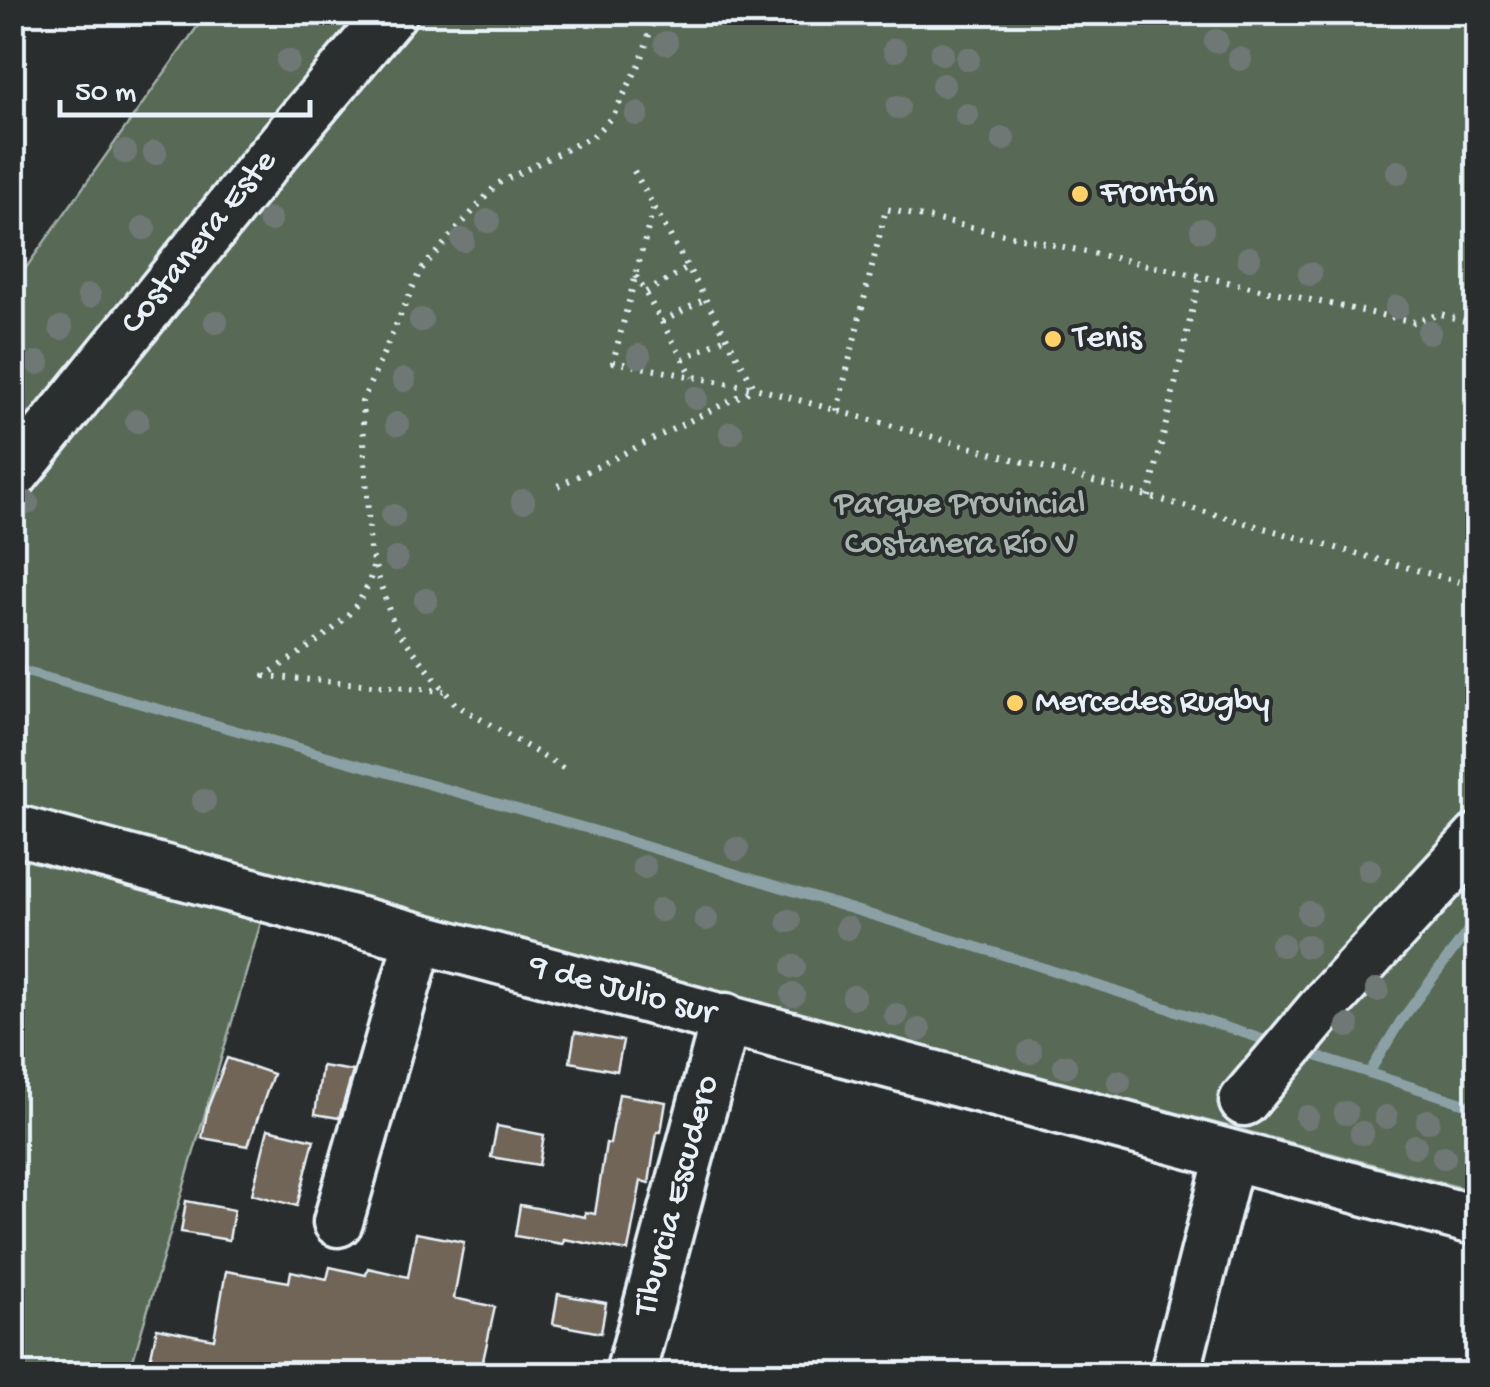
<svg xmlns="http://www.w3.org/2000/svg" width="1490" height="1387" font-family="'Gochi Hand',sans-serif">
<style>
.green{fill:#596b56;stroke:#a0aea7;stroke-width:2.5}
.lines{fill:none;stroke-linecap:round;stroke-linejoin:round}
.stream{stroke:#8ba1a6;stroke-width:10}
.building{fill:#6f6556;stroke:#e8f1f8;stroke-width:2.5}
.minor-casing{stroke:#e8f1f8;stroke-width:55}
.path{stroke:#e8f1f8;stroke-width:6;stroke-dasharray:2.5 8;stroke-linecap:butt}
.minor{stroke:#2a2d2e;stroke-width:48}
.tree{fill:#6f7875}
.poi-dot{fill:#ffd166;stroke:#2a2d2e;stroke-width:4}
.labels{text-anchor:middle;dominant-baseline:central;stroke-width:8;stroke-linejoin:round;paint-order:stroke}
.poi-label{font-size:35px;fill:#e8f1f8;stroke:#2a2d2e;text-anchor:start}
.street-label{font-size:35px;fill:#e8f1f8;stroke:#2a2d2e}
.park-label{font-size:35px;fill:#a8b5af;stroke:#2a2d2e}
</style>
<rect width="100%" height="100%" fill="#2a2d2e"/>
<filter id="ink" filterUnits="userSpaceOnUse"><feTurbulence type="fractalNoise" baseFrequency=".01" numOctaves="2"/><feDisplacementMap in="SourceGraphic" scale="20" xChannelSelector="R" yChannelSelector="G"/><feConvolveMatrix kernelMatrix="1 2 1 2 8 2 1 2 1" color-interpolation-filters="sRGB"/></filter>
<g filter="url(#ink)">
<!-- green -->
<path class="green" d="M207,13H1477V1192L13,805V286Z
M12,829L268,898L129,1374H13Z"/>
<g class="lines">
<!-- stream -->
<path class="stream" d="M12,668L589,829L1029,963L1265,1040
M1316,1056L1478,1108
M1369,1073L1400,1022L1478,917"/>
</g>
<!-- building -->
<path class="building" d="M575,1032L623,1041L617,1071L570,1062Z
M227,1058L273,1074L248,1146L202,1138L208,1107Z
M322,1066L353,1071L339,1118L315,1114Z
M619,1094L666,1102L661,1132H657L649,1183L641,1181L628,1251L564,1239L563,1244L515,1236L520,1205L585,1217V1212L595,1214L606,1143L610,1144Z
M497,1126L544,1135L539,1165L491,1157Z
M268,1129L314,1140L297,1206L252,1194Z
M186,1201L234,1210L229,1240L181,1232Z
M416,1233L464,1242L454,1298L495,1307L480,1374H147L157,1328L214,1339L226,1271L289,1282L291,1271L327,1279L330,1267L366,1275L368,1268L408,1277Z
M558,1294L606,1303L601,1333L553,1324Z"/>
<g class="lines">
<!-- minor casing -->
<g class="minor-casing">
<path id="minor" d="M12,477L269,159L393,12
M12,829L1478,1221
M1244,1101L1329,1000L1478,838
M338,1222L419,939
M630,1374L726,1018
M1175,1374L1230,1156"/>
</g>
<!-- path -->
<path class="path" d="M634,171L755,388L1478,587
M653,209L613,362L754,388
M636,276L693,377
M646,292L688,268
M662,322L705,299
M683,359L727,337
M837,411L886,209L1414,322L1441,314L1478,325
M558,486L754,389
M1149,497L1200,277
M373,567C364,620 305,648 265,676L444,691
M563,768L455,704L394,626L370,551L362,402L420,271L497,184L593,136L613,116L641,61L656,12"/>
<!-- minor -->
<use href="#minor" class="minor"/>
</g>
<!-- trees -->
<g class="tree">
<circle cx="1216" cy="41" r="12"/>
<circle cx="666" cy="43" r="12"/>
<circle cx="895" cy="50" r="12"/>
<circle cx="942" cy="53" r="12"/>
<circle cx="968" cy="59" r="12"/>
<circle cx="1240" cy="59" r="12"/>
<circle cx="288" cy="61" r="12"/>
<circle cx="943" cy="85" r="12"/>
<circle cx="898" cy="107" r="12"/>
<circle cx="637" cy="114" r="12"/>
<circle cx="967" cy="115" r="12"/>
<circle cx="1003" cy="139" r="12"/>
<circle cx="125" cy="152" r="12"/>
<circle cx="155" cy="153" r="12"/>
<circle cx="1398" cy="172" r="12"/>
<circle cx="270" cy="220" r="12"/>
<circle cx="488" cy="221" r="12"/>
<circle cx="144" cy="228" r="12"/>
<circle cx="1202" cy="230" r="12"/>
<circle cx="463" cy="240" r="12"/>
<circle cx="1249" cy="258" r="12"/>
<circle cx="1310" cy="274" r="12"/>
<circle cx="89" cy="296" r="12"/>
<circle cx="1397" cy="307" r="12"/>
<circle cx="421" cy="320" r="12"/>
<circle cx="216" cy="322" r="12"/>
<circle cx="61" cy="328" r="12"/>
<circle cx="1429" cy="332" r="12"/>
<circle cx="639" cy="356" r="12"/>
<circle cx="38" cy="363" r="12"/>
<circle cx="404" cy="380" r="12"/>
<circle cx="696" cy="398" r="12"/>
<circle cx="137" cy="421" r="12"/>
<circle cx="397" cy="424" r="12"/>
<circle cx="731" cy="433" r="12"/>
<circle cx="523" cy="501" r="12"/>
<circle cx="27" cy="503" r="12"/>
<circle cx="393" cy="516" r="12"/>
<circle cx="396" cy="559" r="12"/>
<circle cx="426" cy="600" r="12"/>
<circle cx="204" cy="801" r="12"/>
<circle cx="737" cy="849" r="12"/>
<circle cx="644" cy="867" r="12"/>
<circle cx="1369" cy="870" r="12"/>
<circle cx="661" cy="910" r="12"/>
<circle cx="1309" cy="913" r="12"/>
<circle cx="706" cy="919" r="12"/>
<circle cx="789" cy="921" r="12"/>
<circle cx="847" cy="928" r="12"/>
<circle cx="1282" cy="945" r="12"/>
<circle cx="1307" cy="946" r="12"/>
<circle cx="794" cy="967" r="12"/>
<circle cx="1377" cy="990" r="12"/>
<circle cx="793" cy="995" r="12"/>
<circle cx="854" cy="997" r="12"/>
<circle cx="896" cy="1015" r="12"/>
<circle cx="1348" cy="1026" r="12"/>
<circle cx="919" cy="1030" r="12"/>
<circle cx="1030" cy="1052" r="12"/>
<circle cx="1065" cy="1066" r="12"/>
<circle cx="1119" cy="1082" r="12"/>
<circle cx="1346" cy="1113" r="12"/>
<circle cx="1307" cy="1117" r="12"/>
<circle cx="1386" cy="1117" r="12"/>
<circle cx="1428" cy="1121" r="12"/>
<circle cx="1362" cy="1133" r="12"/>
<circle cx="1415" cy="1146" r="12"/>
<circle cx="1444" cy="1157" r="12"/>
</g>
</g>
<!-- markers -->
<g class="poi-dot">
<circle cx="1080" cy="194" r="10"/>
<circle cx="1053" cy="339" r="10"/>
<circle cx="1015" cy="703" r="10"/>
</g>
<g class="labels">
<!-- poi labels -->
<g class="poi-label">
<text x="1100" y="194">Frontón</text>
<text x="1073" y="339">Tenis</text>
<text x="1035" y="703">Mercedes Rugby</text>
</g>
<!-- street labels -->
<g class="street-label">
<text transform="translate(200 243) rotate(-51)">Costanera Este</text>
<text transform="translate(622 991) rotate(15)">9 de Julio sur</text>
<text transform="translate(678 1196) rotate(-75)">Tiburcia Escudero</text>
</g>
<!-- park labels -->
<g class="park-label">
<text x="960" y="505">Parque Provincial<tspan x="960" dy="40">Costanera Río V</tspan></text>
</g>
</g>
<!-- margin -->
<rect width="1490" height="1387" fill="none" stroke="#2a2d2e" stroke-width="50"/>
<rect x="25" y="25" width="1440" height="1337" fill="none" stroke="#e8f1f8" stroke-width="4" filter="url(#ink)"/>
<!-- scale -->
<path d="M60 100v15h250v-15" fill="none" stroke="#e8f1f8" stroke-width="5"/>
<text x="75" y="100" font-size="30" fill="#e8f1f8" stroke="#2a2d2e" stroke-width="8" paint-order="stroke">50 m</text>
</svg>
